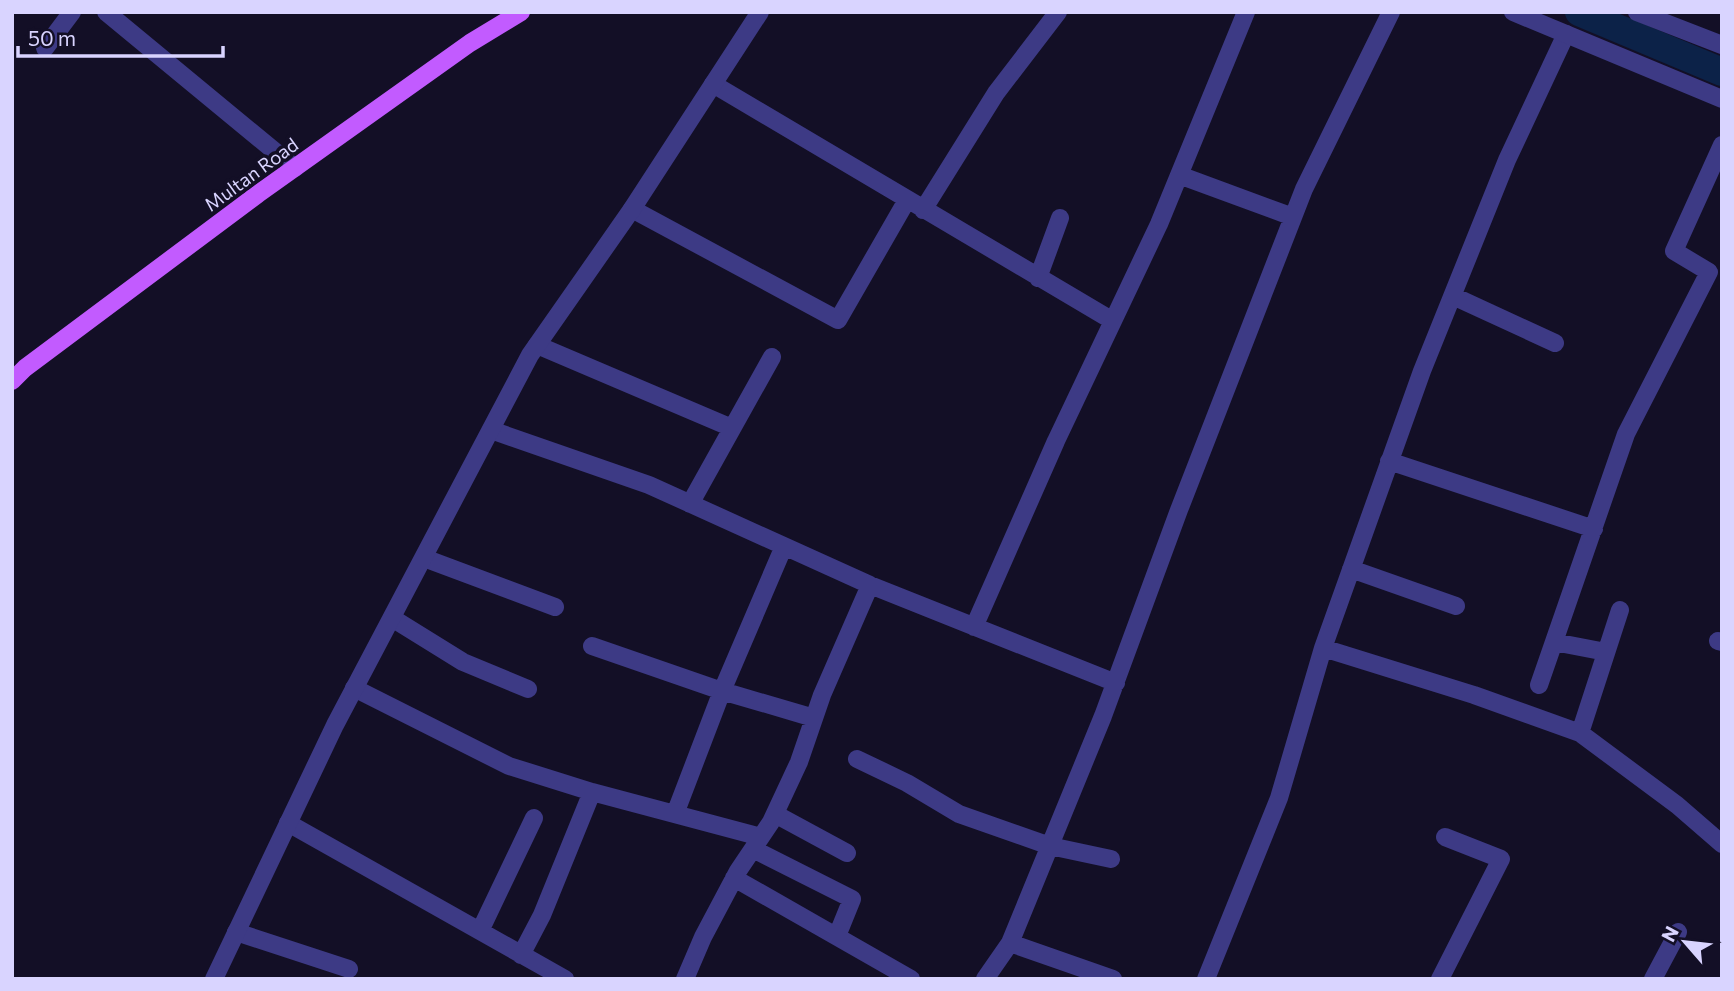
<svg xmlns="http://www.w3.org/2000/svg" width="1734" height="991" font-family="Commissioner,sans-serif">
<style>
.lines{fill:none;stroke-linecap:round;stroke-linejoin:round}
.canal{stroke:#0c2248;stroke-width:28}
.minor{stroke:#3d3a85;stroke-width:18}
.tertiary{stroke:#3d3a85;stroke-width:18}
.primary{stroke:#c25bff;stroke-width:18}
.labels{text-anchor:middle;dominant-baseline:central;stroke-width:7;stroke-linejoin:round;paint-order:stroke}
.street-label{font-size:19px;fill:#d9d4ff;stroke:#130f26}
</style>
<rect width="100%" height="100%" fill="#130f26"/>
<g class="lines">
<!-- canal -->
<path class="canal" d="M1579,12L1722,72"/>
<!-- minor -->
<path class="minor" d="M106,12L295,168
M1637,12L1722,45
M45,48L72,12
M713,84L1113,321
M1179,175L1293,217
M632,209L838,320L907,200
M923,210L996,93L1058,12
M1038,278L1060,218
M1453,296L1555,343
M537,345L732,428
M491,430L649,485L870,585L1116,683
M1389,461L1594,529
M690,504L772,357
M424,558L555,607
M1351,569L1456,606
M392,618L463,662L528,689
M974,627L1056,441L1159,224L1246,12
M1718,641L1722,642
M1554,642L1606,652
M592,646L722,691L814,718
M1323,648L1474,695L1580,733L1677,805L1722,844
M1539,685L1626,434L1709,272L1674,251L1722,145
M354,688L509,766L592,792L761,837
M1580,733L1620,610
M857,759L907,783L959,814L1050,846L1111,859
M675,814L722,691L784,546
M775,814L847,853
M288,823L565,979
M753,849L852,899L837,936
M734,878L911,979
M480,931L534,818
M236,932L349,969
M1010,943L1113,979
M521,955L542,915L592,792
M685,979L703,937L738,871L771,822L799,762L822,695L870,585
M985,979L1010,943L1103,716L1179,510L1304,189L1391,12
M1206,979L1279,798L1323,648L1422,371L1507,160L1566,34
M1440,979L1501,859L1445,837
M1653,979L1678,932"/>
<!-- tertiary -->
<path class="tertiary" d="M1513,12L1722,99
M214,979L335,725L530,355L632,209L760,12"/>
<!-- primary -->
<path class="primary" d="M12,381L25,368L258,194L470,43L521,12"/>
</g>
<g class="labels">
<!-- street labels -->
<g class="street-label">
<text transform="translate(251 174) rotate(-36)">Multan Road</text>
</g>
</g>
<!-- border -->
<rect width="1734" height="991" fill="none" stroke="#d9d4ff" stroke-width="28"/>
<!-- north arrow -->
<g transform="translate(1685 942) rotate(298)" stroke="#130f26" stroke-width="5" paint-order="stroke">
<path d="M0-5L12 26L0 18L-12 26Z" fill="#d9d4ff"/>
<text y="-10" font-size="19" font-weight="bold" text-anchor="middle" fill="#d9d4ff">N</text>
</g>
<!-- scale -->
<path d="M18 46v10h205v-10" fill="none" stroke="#d9d4ff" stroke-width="3.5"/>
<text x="28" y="46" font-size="21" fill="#d9d4ff" stroke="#130f26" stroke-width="5" paint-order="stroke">50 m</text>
</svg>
